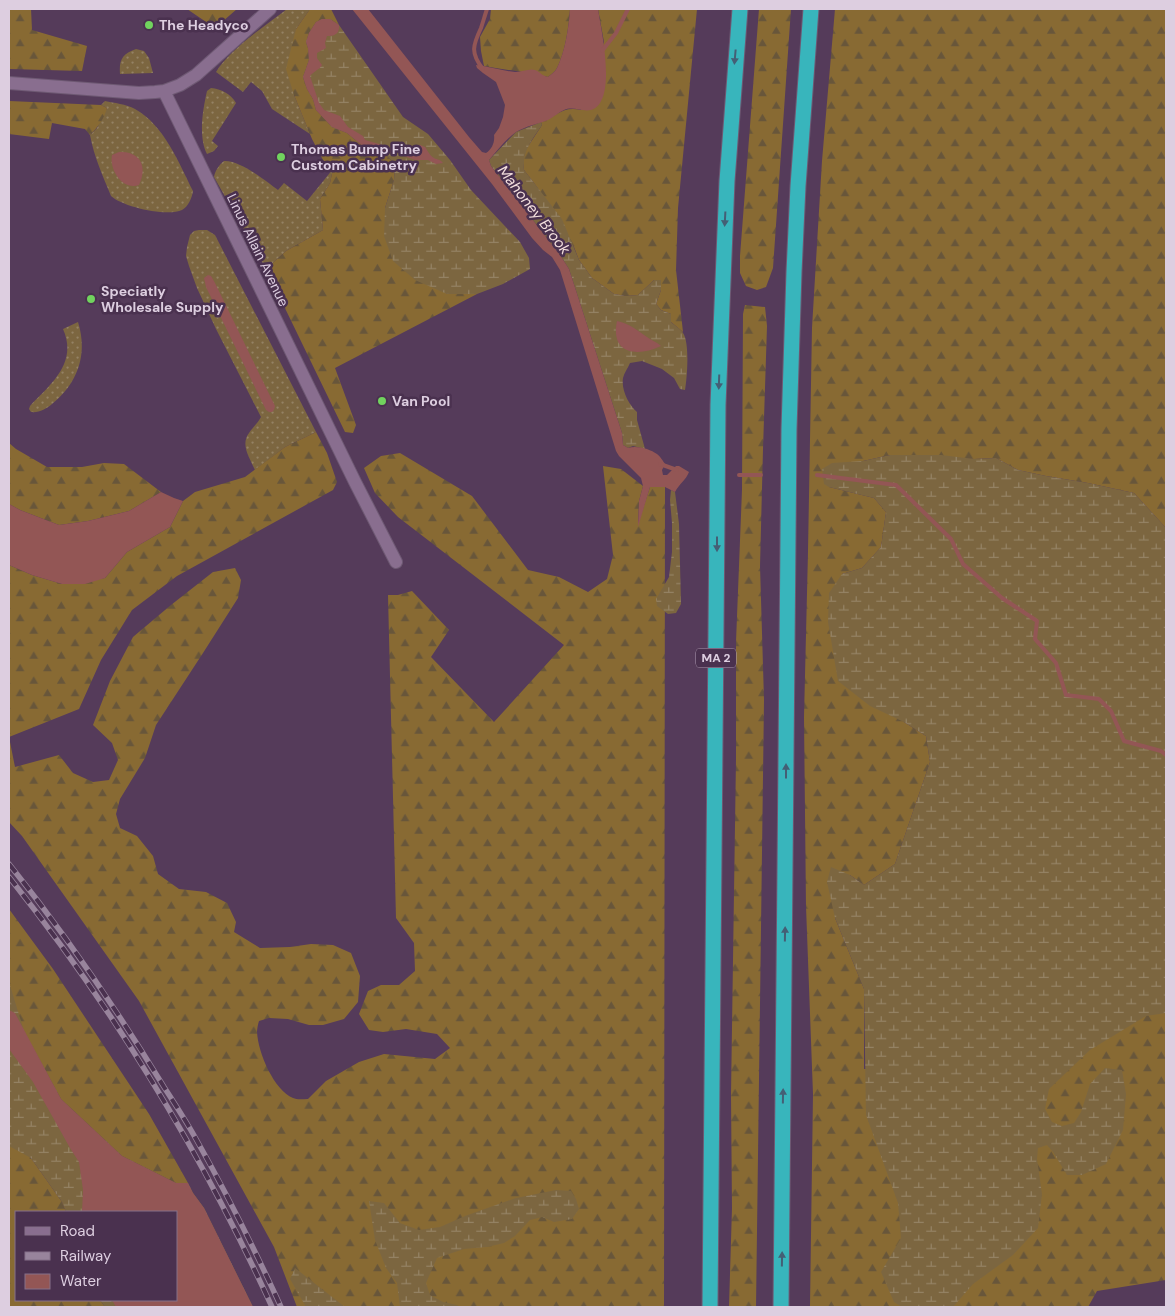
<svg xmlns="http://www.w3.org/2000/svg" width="1175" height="1316" font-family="'DM Sans',sans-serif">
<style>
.grass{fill:url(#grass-dots)}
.forest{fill:url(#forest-firs)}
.wetland{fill:url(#wetland-marsh)}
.water{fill:#935655}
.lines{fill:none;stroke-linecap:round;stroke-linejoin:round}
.stream{stroke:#935655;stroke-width:4}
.street-casing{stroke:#6e5973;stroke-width:14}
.highway-casing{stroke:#6e5973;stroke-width:17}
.street{stroke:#896e8f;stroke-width:12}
.highway{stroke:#38b5bc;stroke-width:15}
.rail-casing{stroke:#98849c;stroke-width:5.5}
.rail{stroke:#4a314f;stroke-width:4;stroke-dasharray:11;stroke-linecap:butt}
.oneway{fill:#445f75}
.poi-dot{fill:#71d35e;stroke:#4a314f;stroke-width:2}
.labels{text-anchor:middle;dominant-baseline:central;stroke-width:5;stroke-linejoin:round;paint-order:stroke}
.shield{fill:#4a314f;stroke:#b19fb4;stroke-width:1}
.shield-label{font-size:12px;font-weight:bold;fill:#ddcee0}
.poi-label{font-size:14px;font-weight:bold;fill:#ddcee0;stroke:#4a314f;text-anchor:start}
.street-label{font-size:14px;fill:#ddcee0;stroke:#4a314f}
.water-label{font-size:15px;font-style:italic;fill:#f3dfde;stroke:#4a314f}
</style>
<defs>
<pattern id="grass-dots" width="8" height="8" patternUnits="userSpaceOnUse" patternTransform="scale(1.25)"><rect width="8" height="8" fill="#7c6640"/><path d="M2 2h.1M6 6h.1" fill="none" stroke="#948264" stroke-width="1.8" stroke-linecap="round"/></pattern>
<pattern id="forest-firs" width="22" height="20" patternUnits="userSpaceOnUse" patternTransform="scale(1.25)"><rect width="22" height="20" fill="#886a33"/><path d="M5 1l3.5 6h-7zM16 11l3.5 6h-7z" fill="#68563a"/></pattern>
<pattern id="wetland-marsh" width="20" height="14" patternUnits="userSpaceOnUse" patternTransform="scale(1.25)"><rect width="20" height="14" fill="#7c6640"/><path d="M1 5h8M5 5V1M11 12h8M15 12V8" fill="none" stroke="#948264"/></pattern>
</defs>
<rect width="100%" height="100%" fill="#553b5a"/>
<!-- grass -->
<path class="grass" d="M287,9H310L296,29L294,95L310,134L272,109L262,91L251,82L243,92L216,72C230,49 265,26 287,9Z
M136,49L144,51L149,58L153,73L120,74C119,60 122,54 136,49Z
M211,88C221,89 231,94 236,103L212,141L218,146L214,151L207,154C198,136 203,109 207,91Z
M105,101C114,103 126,104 135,109C164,125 179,163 193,191C192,198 188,207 182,210C167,217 123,207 111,196C103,176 94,157 90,135L97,128L107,108L101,105Z
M224,161C240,160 266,181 278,190L284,183L307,201L333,169L330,183L320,199L323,230L286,251L266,269L214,177C215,171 219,165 224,161Z
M199,230H207L215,235L316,432L285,447L255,470C250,458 240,445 249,433C253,427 258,423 261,417L216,329L197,288L189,266L186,256L187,247L190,235L194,231Z
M78,322C88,354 78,383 52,404C46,409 39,413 31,412L29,409L30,406C51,384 78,363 63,329Z"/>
<!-- forest -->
<path class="forest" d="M9,9H31L32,30L87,46L82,71L9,69Z
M187,9H237L215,28Z
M310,9H331L339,25L330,19L316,22L309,33L306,42L308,48L309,60L303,77L307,89L313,99L316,110L332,127L347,133L359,143L380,149L395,164L394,180L385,208L447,294H477L335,368L356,425L353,433L345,432L266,269L286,251L323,230L320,199L330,183L333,169L323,160L312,139L294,95L286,69L296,29Z
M491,9H570C569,26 565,53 557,68C555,72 551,74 548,77C527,72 506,70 484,66L481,51L480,37L490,19Z
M598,9H697L678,208L676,270L683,332L671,322V314L661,310L656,304L661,290L654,280L638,295L626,296L614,294L592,278L579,260L574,247L537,187L524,170L523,161L525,151L542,125L541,122C558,116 562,106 581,110L604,42Z
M759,9H791L773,268L766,287L757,290L746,286L740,273V256Z
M835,9H1166V528L1134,493L1088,483L1046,476L1018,470L996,458L974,459L890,455L863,461L829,487L874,498L886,512L881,547L862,568L842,574L904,722L926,736L930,762L895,864L864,885L850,875L835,918L864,989V1069L1018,1072L1166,987V1280L1097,1291L1088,1307H810L813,1094L806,906L804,717L808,552L812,328L822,161Z
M9,101L101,105L107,108C104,119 98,127 90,135L85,129L52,123L49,139L9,134Z
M745,305L765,307L767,326L763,449L760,566L764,700L756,1307H729L732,1208L731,1095L736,759V642L742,490L743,314Z
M316,432L327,453L337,482L333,490L177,576L132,610L101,660L79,709L9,737L15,767L59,755L73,773L93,782L109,780L118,760L112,743L93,725L110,681L133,637L171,605L213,572L235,568L241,580L238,598L203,653L156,725L145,758L120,799L116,814L120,828L137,836L153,856L158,874L179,889L206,892L227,903L236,922L234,932L260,948L290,947L311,944L333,945L351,953L360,976L358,1002L344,1019L323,1025H309L288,1019L269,1018L259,1021C258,1024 257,1029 257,1032C258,1053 274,1090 293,1098C297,1100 303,1099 308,1099L326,1081L359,1062L384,1054L435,1059L450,1048L437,1034L406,1029L383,1032L369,1030L359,1014L368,991L381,985H399L415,971L414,943L396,918L388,595H398L412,591L449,630L431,657L494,722L564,645L398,517L375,493L364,468L381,456L400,453L472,496L528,570L559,577L588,592L607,579L613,555L603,466L621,469L643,486L639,501L638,524L650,487H665L664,1307H297L274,1247L139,1001L22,836L9,822V565L32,575L62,584L105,578L127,552L170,527L183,501L195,492L245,477L285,447Z
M9,443L16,449L47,467H82L104,463L124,464L161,492L129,511L88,521L59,525L20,510L9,504Z
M9,909L53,969L149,1114L188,1183H176L122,1156L61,1099L9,1004Z
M9,1133L31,1158L62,1202L66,1212H16V1300H100L105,1307H9Z"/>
<!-- wetland -->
<path class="wetland" d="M322,19H330L339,25L403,117L428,134L450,160L471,190L520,242L529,258L530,269L503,284L477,294H447L415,280L393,261L384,236L385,208L394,180L395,164L380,149L359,143L347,133L332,127L316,110L313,99L307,89L303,77L309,60L308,48L306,42L309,33L316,22Z
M541,122L542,125C532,140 522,151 524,170L562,219L579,260L592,278L614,294L626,296L638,295L654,280H661V290L656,304L661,310L671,314V322C675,326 681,329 683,333C690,343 687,378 685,390L680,389L674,378L662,369L642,361L630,363C628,368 624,373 623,378C621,390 629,405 637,412V420L645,449L633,446L628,448L623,445L622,433L569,269L560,255L491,166L489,160L516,132Z
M890,455H941L974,459L996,458L1018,470L1046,476L1088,483L1134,493L1166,528V1013L1146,1016L1090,1050L1049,1089L1045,1109L1052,1122L1062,1126L1074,1123L1081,1112L1090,1084L1105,1068L1122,1070L1126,1094L1123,1130L1106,1164L1082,1175H1067L1053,1152L1047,1145L1038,1148L1037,1159L1042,1194L1038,1228L1013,1255L973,1284L953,1307H902L894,1302L881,1272L901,1238L898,1203L866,1115L864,989L835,918L827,882L831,867L850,875L864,885L895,864L930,762L926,736L904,722L870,706L838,681L828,622L829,593L842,574L862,568L881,547L886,512L874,498L829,487L824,484L822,469L832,463L863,461Z
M671,490L675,492L679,524L681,604L676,613L668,614L657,606L656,599L669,577L672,552V523L670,500Z
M9,982L24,1031L61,1099L122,1156L176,1183H188L193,1193L204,1208L253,1307H105L100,1300H176V1212H66L62,1202L31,1158L9,1146Z
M556,1190L571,1191L576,1199L579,1209L572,1219L554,1222L542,1217L530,1220L515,1236L504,1243L487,1247L464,1249L437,1258L426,1283L430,1295L443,1302L457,1305L460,1307H400L397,1283L386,1268L375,1240L369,1201L384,1203L400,1223L419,1230L440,1227L465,1216L516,1198Z
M295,1268L345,1307H306L290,1279Z"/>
<!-- water -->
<path class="water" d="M352,9H368L469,137L482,152L486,153C492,149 495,142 494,135L499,128L503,117L505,105L496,82L483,73L477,68L476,65C489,66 502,71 515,72C522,72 530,68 535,70C541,72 540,75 548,77C551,74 555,72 557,68C565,52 569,27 570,9H598C601,29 618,102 591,110C582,112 573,106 564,110C559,112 554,117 548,120C538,124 526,126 516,132C506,139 497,151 489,160L491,166L560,255L569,269L622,433L623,445L628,448C637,445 650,449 657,454C660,456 663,461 665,464L662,470L663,475H667L676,466H679L689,472C686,480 679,484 675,492L665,487H650L638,527L639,501L643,486L641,478L619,456L616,451L560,270L552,257L543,250L532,238L492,184Z
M322,19H330L339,25C340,34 334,36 327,36L325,43L326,48L317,53V58L322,65C319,70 314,71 310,76L319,103L324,110L340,116L348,127L363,136L365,140L386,146L397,154L364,147L347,133L332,127L316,110L313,99L307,89L303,77L309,60L308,48L306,42L309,33L316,22Z
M420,145L425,147C428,151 430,156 434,158C438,160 440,159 443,163L436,164L428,160H415L399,154L398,149Z
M119,152C140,151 148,166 139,185C122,191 109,169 112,155Z
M208,275L211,276L215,283L275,406L274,410L272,412H269L266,410L206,287L204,278Z
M617,321C630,324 637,330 647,337C652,341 657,342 661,346C638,357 610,355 617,321Z
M161,492L174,498L183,501L170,527L127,552L105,578L85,584H62L32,575L9,565V504L20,510L59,525L88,521L129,511Z
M9,1010L15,1013L61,1099L122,1156L176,1183H188L193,1193L204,1208L253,1307H116L112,1300H176V1212H82L83,1190L79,1162L70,1148L33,1082L9,1049Z"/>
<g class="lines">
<!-- stream -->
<path class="stream" d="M602,51L616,33L628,9
M483,69C470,53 473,45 481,28C483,22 485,15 487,9
M660,464L677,470
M739,475H761
M817,475L896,485L951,539L963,564L1002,598L1037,621L1035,639L1056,663L1066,695L1099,699L1111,711L1124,741L1161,751L1166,755"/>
<!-- street casing -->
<g class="street-casing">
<path id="street" d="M9,83L139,93L155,92L164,91L355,482L396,562
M164,91L180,85L196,75L270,9"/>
</g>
<!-- highway casing -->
<g class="highway-casing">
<path id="highway" d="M710,1307L718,405L727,181L740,9
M781,1307L789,429L794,272L798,186L811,9"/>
</g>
<!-- street -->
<use href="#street" class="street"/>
<!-- highway -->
<use href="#highway" class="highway"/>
<!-- rail casing -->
<g class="rail-casing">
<path id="rail" d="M9,864C66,935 117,1010 164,1087C175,1104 186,1121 196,1139C227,1194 255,1250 281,1307
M9,877C114,1009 202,1154 272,1307"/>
</g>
<!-- rail -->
<use href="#rail" class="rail"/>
</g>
<!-- one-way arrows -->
<defs><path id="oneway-solid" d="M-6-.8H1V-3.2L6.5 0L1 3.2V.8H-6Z" transform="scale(1.25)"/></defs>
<g class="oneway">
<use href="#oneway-solid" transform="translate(735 57) rotate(95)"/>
<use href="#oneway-solid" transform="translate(725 219) rotate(93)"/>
<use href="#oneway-solid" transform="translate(719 382) rotate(92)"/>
<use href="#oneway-solid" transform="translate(717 544) rotate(90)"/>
<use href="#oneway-solid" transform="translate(786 771) rotate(-90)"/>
<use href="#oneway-solid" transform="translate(785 934) rotate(-89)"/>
<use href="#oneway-solid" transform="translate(783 1096) rotate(-89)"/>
<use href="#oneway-solid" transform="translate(782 1259) rotate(-89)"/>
</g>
<!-- markers -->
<g class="poi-dot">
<circle cx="149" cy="25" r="5"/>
<circle cx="281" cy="157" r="5"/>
<circle cx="91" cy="299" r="5"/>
<circle cx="382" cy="401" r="5"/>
</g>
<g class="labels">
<!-- shield labels -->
<rect class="shield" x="696" y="648.5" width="40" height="19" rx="4"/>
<g class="shield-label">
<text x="716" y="658">MA 2</text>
</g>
<!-- poi labels -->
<g class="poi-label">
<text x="159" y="25">The Headyco</text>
<text x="291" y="149">Thomas Bump Fine<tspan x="291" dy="16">Custom Cabinetry</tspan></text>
<text x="101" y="291">Speciatly<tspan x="101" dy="16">Wholesale Supply</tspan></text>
<text x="392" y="401">Van Pool</text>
</g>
<!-- street labels -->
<g class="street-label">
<text transform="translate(258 250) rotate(64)">Linus Allain Avenue</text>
</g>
<!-- water labels -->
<g class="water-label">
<text transform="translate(534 210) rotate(52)">Mahoney Brook</text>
</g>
</g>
<!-- border -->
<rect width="1175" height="1316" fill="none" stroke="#ddcee0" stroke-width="20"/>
<!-- legend -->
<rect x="15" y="1211" width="162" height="90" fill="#4a314f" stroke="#857089"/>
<rect x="25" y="1227" width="25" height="8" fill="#896e8f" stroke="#857089"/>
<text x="60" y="1236" font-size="15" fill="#ddcee0">Road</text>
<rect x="25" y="1252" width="25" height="8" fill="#98849c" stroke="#857089"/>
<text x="60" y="1261" font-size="15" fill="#ddcee0">Railway</text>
<rect x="25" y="1274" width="25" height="15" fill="#935655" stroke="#857089"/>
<text x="60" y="1286" font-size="15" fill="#ddcee0">Water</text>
</svg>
